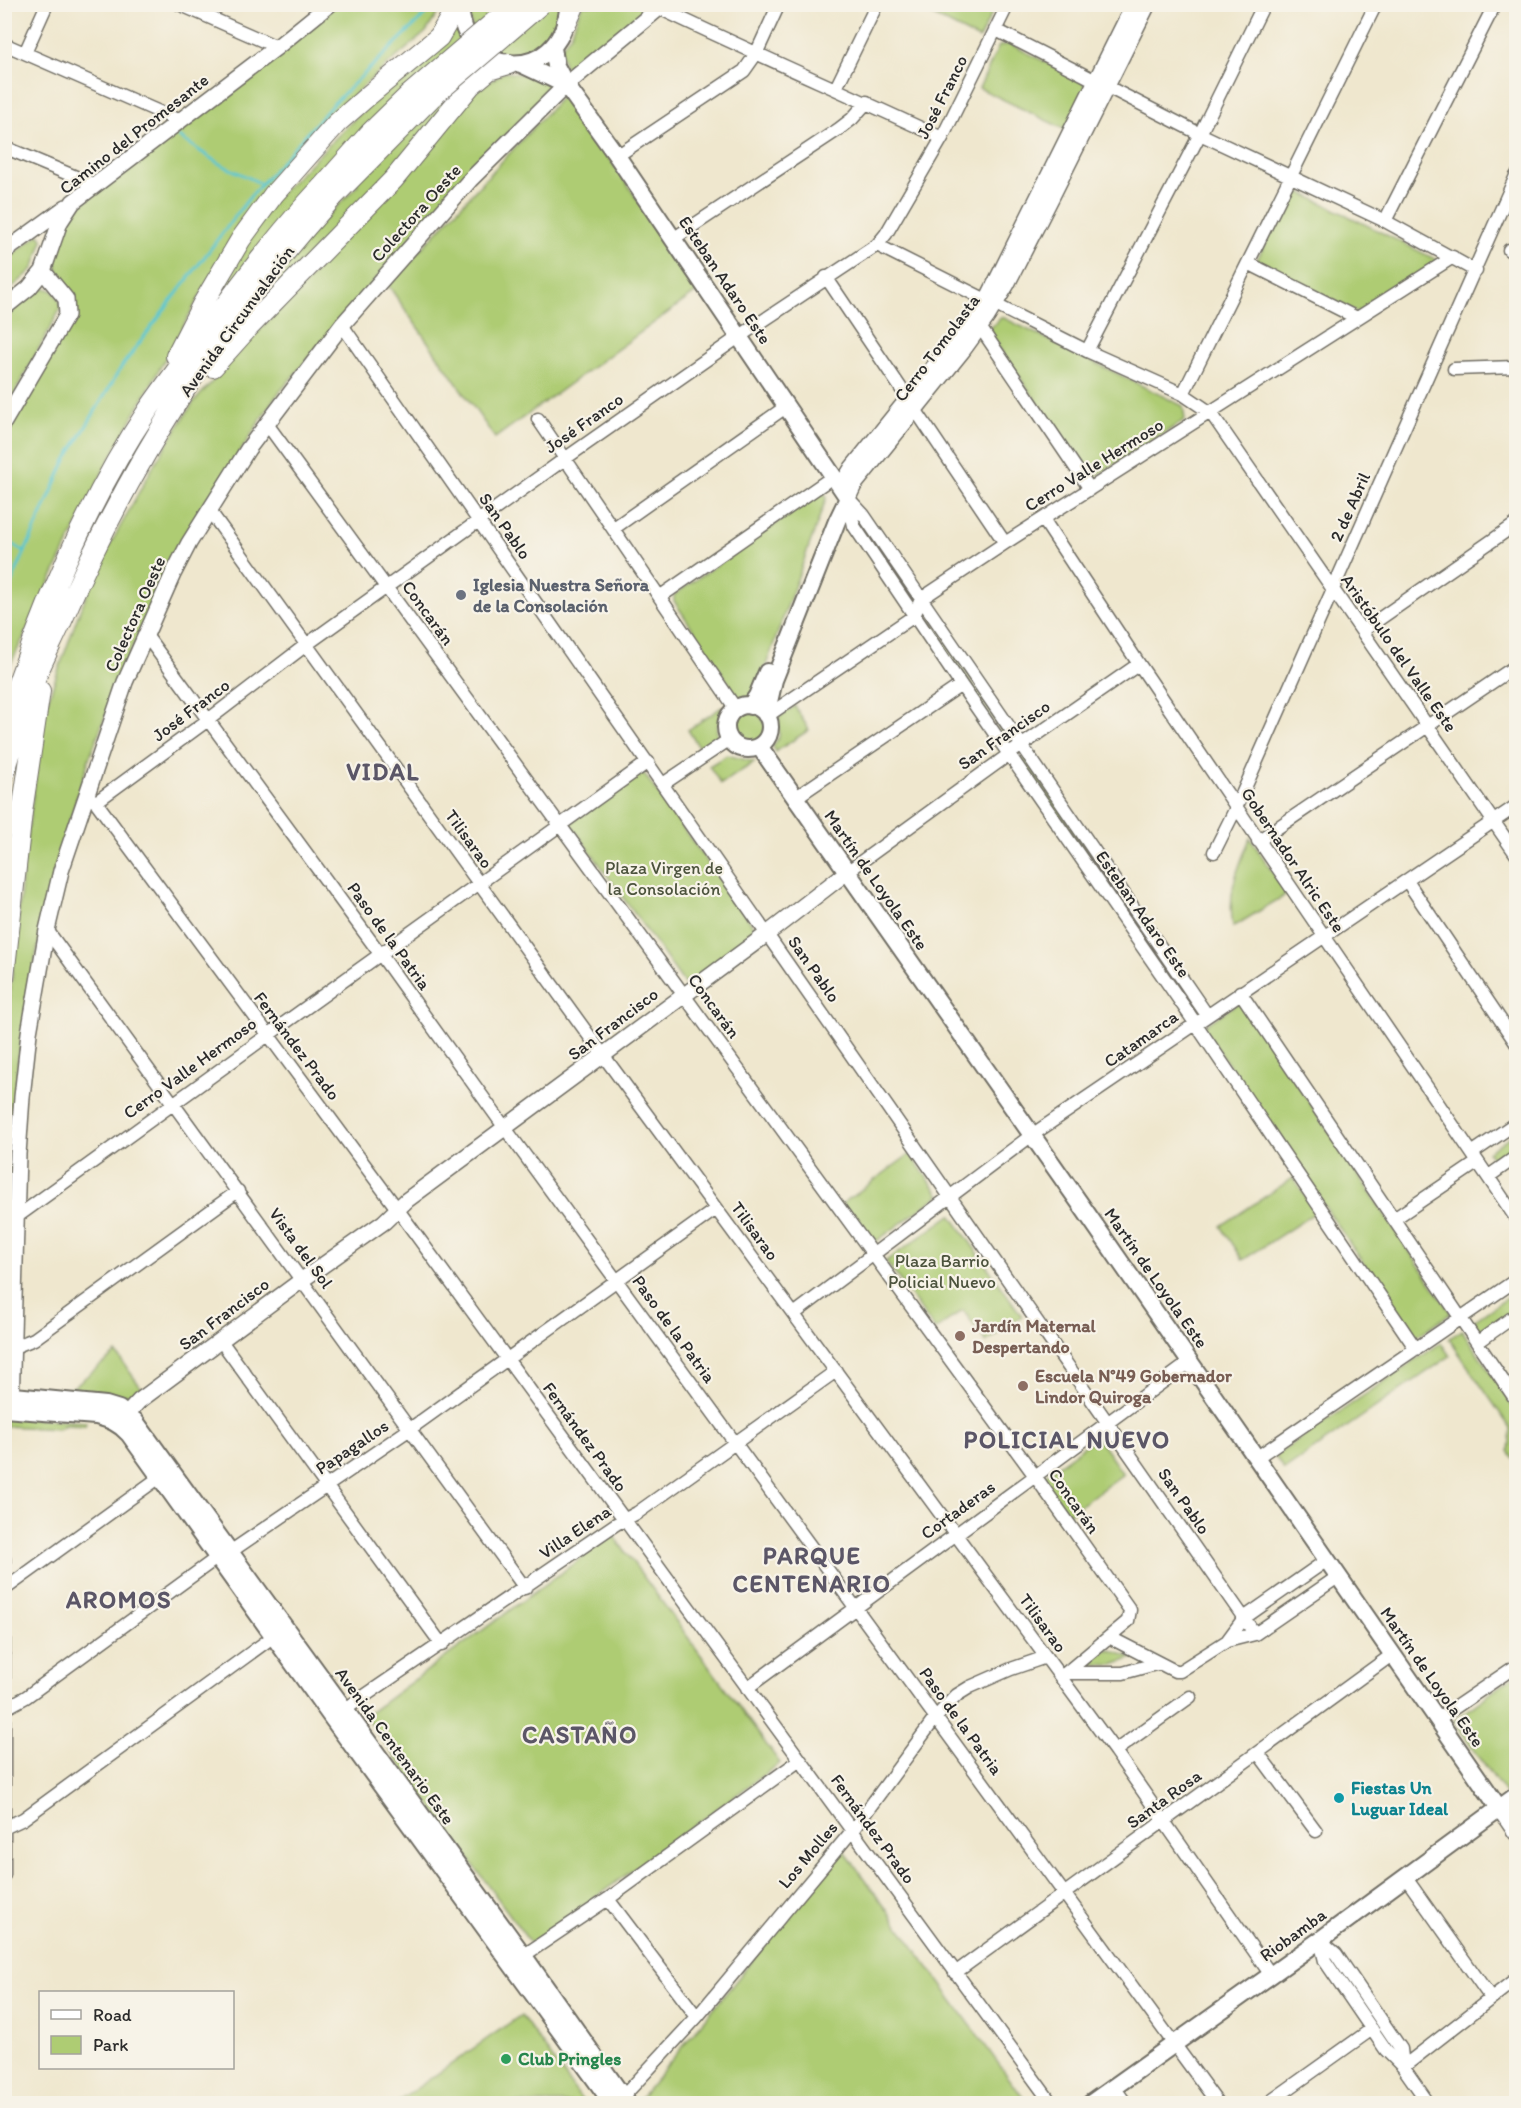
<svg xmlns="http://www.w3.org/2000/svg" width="1521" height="2108" font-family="Itim,sans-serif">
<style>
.green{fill:#aecc73;stroke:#6c7c4f;stroke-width:1.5}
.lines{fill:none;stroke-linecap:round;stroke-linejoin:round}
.stream{stroke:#59c6d1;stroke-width:3}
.minor-casing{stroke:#706d64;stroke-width:15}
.tertiary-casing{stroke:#706d64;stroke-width:18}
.secondary-casing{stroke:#706d64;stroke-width:20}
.trunk-casing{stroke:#706d64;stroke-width:22}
.minor{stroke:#fff;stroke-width:12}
.tertiary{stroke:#fff;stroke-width:15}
.secondary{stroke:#fff;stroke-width:16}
.trunk{stroke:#fff;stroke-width:20}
.trunk-bridge-casing{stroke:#706d64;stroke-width:22;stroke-linecap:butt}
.trunk-bridge{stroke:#fff;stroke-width:20}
.worship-dot{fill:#6b7280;stroke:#f7f3e8;stroke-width:2}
.education-dot{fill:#8d6e63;stroke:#f7f3e8;stroke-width:2}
.culture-dot{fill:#0f9aa8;stroke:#f7f3e8;stroke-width:2}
.leisure-dot{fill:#2e9e5b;stroke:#f7f3e8;stroke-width:2}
.labels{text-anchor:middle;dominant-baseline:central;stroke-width:4.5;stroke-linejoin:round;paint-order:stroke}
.street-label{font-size:18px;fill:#2b2b2b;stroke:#f7f3e8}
.worship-label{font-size:18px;font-weight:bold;fill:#5b616d;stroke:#f7f3e8;text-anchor:start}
.park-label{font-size:18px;fill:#4c533d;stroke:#f7f3e8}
.education-label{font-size:18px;font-weight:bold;fill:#785e54;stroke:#f7f3e8;text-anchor:start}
.culture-label{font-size:18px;font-weight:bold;fill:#0d838f;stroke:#f7f3e8;text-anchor:start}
.leisure-label{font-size:18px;font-weight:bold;fill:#27864d;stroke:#f7f3e8;text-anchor:start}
.district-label{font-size:24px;font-weight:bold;letter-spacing:1.5px;fill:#5b5667;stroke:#f7f3e8}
</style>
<rect width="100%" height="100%" fill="#f7f3e8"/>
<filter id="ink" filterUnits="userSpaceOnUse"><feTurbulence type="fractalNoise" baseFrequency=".0167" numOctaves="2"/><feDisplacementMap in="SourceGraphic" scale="12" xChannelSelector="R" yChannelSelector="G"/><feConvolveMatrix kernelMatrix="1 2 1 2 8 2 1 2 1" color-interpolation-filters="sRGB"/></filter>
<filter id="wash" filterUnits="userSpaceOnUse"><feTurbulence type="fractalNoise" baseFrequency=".008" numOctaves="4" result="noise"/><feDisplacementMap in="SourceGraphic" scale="24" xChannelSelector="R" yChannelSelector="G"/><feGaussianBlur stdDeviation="1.35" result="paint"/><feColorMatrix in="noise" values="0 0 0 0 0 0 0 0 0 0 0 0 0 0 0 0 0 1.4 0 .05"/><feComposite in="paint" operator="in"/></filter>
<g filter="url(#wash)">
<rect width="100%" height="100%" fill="#efe7ce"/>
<!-- green -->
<path class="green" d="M466,4H562L559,28L536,52L520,57L503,56L475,37Z
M336,5H443L426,32L371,79L321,128L238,227L103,471L5,676V435L73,311C73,306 74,300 73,297C70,288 60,281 58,273C52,251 65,223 78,207Z
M582,5H656L573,68L565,69L560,49L571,34Z
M912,5L996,4V5L979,39Z
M453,20L463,42L487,63L416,148L227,336L313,231L358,185L332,160L259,249L204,324L209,301L273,201Z
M1010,44L1083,81L1086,89L1066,130L979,88L999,46Z
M504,72L530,75L552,87L454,189L347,312L273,400L175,555L126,661L89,759L57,861L35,960L18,1059L9,1193L10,1306L5,1385L4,1056L24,859L46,705L80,610L109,547L155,463L193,403L255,334L306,283L466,97Z
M565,93L699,290L495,438L388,285Z
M1292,188L1439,261L1358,313L1256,262Z
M39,234L43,240L33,269L5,294V261Z
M42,288L52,290L59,299L61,308L9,403L5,406V315L32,293Z
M1002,317L1183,406L1185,420L1091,479L990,335L991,327Z
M820,493L825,494L826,499L756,693L751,700L741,701L674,601V595Z
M859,516L908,589L905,591L859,523Z
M930,619L1012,741L1008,743L926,622Z
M795,706L809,730L775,752L773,746L779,737V717Z
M722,707V718L717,727V741L702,752L688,730Z
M731 728a17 17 0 1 1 34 0a17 17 0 1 1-34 0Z
M727,755L755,762L721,784L709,766Z
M1024,757L1200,1011L1194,1015L1019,761Z
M642,771L759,934L686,986L570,823Z
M10,819L15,825L5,934V824Z
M1250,838L1287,894L1233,927C1227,891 1237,871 1250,838Z
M1241,1001L1451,1313L1414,1338L1203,1027Z
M1516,1132V1151L1496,1165L1488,1152Z
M910,1154L940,1195L871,1245L842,1204Z
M1293,1178L1316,1212L1243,1260L1221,1226Z
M951,1215L1022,1316L986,1342L963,1310L935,1330L886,1261Z
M1516,1292V1310L1476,1338L1468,1325Z
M1462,1330L1516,1411V1462L1509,1451L1511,1429L1449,1339Z
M1441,1343L1450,1356L1284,1470L1275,1456Z
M116,1353L143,1390C118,1401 95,1396 69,1390Z
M4,1417L86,1422L85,1426L65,1425L58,1429L5,1426Z
M1097,1437L1123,1474L1068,1514L1041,1478Z
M613,1535L780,1763L531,1944L365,1716Z
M1108,1649L1133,1658L1113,1665L1082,1664Z
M1516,1674V1789L1506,1795L1454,1721Z
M843,1849L1027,2103L641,2104L639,2100Z
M521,2015L584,2103H396Z"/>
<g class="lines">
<!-- stream -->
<path class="stream" d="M179,137L218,163L262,184
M4,539L25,552
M4,599L65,462L122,366L249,198L334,103L424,16L431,4"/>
</g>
</g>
<g filter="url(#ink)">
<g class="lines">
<!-- minor casing -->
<g class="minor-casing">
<path id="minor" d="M179,4L277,47
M659,8C753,53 848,94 942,138
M996,30L1200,134L1385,221L1476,271
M4,44L180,121
M25,53L47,4
M836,88L877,4
M4,147L95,185
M617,156L744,71L756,54L779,4
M1385,221L1495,4
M673,239L839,129L852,119L867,102
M877,245L1087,351L1183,394L1211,413L1516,854
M1509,250H1516
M1248,263L1357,318
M826,277L1005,543
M976,321L1090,489
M342,325L1255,1634
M1087,351L1200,134L1264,4
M1454,369L1516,367
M1183,394L1376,4
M538,419L736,709
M267,424L1035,1476L1130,1610L1128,1621L1061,1677
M848,498L854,526L961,685L1189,1014L1416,1349
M849,499L863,514L1207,1015
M209,510L603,1055L1115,1751L1271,1975
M1043,519L1139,664L1516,1218
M614,528L787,406
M661,596L834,476
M1362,631L1516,524
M145,634L381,955L505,1128L1218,2104
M767,716L914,616L921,599L1005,543L1453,257
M663,784L730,739
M86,796L96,802L398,1210L1052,2104
M795,798L961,685
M96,802L208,720L306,645L566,458L740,336L877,245L886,234L942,138L1008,4
M1258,841L1516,666
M1214,852L1236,808L1516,176
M847,872L1015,750L1139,664
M1407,881L1516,1043
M47,930L525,1588
M1240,992L1516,1400
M1472,1153L1516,1123
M1489,1176L1516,1157
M18,1216C227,1063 438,914 648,762
M1394,1219L1478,1162
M794,1314L1032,1135L1516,806
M221,1341L442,1645
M1478,1342L1516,1315
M14,1347L34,1339L238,1191
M1256,1458L1516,1280
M4,1558V1694
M5,1589L164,1474
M1109,1637L1175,1671H1180L1227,1641L1244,1618L1327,1560
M1227,1641L1255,1634L1339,1576
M1066,1673H1123L1159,1663
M747,1688L1190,1362
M4,1709L26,1697L218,1557L230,1552L410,1429L716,1209
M4,1712V1875
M337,1713L344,1710L616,1524L637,1513L836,1371
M1438,1719L1516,1666
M1115,1751L1190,1697
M1258,1753L1316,1831
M6,1827L23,1819L274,1636
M1406,1878L1491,1998
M608,1899L697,2017
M1320,1940L1325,1961L1386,2050L1403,2067L1429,2104
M1320,1940L1336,1954L1401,2049L1403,2067
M517,1960L608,1899L800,1760
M955,1973L1393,1654
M1403,2067L1516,1979
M1114,2087L1126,2104
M619,2101L697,2017L852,1831L936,1717L957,1695L970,1687L1011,1669L1046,1657
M1267,2104L1372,2029"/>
</g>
<!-- tertiary casing -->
<g class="tertiary-casing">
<path id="tertiary" d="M4,252L66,207
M4,308L29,288L43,271L60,222L73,202L277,47L330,4
M4,422L67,315L66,299L43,271
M841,486L852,468L986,302L1134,4
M848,498L854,485L963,350L987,317L1007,284L1050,200L1148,4
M11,1406L18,1154L22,1097L29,1033L47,930L61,871L125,682L173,574L189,543L248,449L342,325L470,180L566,85L664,4
M122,1426L127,1414L139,1401L302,1280L384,1222L407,1200L767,934L847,872
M1499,1808L1516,1833"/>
</g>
<!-- secondary casing -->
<g class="secondary-casing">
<path id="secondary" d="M460,4C462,80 560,85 568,9
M553,48L556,66L566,85L617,156L848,498L837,521L774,680L766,715
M521,64L566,85
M726 727a22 22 0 1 1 44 0a22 22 0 1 1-44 0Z
M750,706L757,696L767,672
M759,746L1079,1202L1499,1808
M4,1395L106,1405L119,1409L135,1421L523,1955L628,2104
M4,1409L96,1416C109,1419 119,1423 129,1434L330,1715L613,2104
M1090,2104L1320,1940L1516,1796"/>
</g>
<!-- trunk casing -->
<g class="trunk-casing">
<path id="trunk" d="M567,22L575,4
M176,356L202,305L241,239L274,194L337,123L369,95L439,37L458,4
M213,367L249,327L394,179L471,85L489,70L509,64
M4,724C38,619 87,501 148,410C169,380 191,351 213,322C247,275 282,229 322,187
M4,774C12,751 17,727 25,704C34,677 48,651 60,625C127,469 219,322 333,197
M4,977L22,812L40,691"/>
</g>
<!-- minor -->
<use href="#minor" class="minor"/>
<!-- tertiary -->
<use href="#tertiary" class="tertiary"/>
<!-- secondary -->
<use href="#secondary" class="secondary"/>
<!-- trunk -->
<use href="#trunk" class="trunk"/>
<!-- trunk-bridge casing -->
<g class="trunk-bridge-casing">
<path id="trunk-bridge" d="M322,187L370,133L410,94L515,4
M333,197L431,98L541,4"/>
</g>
<!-- trunk-bridge -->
<use href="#trunk-bridge" class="trunk-bridge"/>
</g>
</g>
<!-- markers -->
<circle class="worship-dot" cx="461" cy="595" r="6"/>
<g class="education-dot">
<circle cx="960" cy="1336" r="6"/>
<circle cx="1023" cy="1386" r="6"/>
</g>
<circle class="culture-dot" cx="1339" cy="1798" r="6"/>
<circle class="leisure-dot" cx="506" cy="2059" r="6"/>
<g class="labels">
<!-- street labels -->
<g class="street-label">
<text transform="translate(942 97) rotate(-63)">José Franco</text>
<text transform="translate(134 134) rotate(-38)">Camino del Promesante</text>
<text transform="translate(416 213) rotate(-48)">Colectora Oeste</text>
<text transform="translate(725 280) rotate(56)">Esteban Adaro Este</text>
<text transform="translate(237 321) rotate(-54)">Avenida Circunvalación</text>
<text transform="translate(937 348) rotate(-53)">Cerro Tomolasta</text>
<text transform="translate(584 423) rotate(-35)">José Franco</text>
<text transform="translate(1094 465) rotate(-32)">Cerro Valle Hermoso</text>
<text transform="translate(1350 507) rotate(-66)">2 de Abril</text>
<text transform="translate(505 526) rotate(55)">San Pablo</text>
<text transform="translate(428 613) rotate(54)">Concarán</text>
<text transform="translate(135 614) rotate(-66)">Colectora Oeste</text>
<text transform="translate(1399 653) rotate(55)">Aristóbulo del Valle Este</text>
<text transform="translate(191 710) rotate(-37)">José Franco</text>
<text transform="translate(1004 735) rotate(-35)">San Francisco</text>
<text transform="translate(469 839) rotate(54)">Tilisarao</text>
<text transform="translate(1293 860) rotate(56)">Gobernador Alric Este</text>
<text transform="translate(876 880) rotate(55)">Martín de Loyola Este</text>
<text transform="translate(1143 914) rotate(55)">Esteban Adaro Este</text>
<text transform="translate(389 936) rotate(54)">Paso de la Patria</text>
<text transform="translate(814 969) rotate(55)">San Pablo</text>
<text transform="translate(714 1006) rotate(54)">Concarán</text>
<text transform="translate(613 1024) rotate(-37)">San Francisco</text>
<text transform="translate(1141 1039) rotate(-35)">Catamarca</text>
<text transform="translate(297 1046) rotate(53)">Fernández Prado</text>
<text transform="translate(190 1068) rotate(-36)">Cerro Valle Hermoso</text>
<text transform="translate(755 1231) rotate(54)">Tilisarao</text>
<text transform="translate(301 1248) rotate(54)">Vista del Sol</text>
<text transform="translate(1156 1278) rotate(55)">Martín de Loyola Este</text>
<text transform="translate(224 1314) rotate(-37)">San Francisco</text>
<text transform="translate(674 1329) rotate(54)">Paso de la Patria</text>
<text transform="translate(585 1437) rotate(54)">Fernández Prado</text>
<text transform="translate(352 1447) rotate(-34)">Papagallos</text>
<text transform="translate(1074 1501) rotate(55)">Concarán</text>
<text transform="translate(1184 1501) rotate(55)">San Pablo</text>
<text transform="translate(958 1510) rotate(-36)">Cortaderas</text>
<text transform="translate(575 1532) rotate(-34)">Villa Elena</text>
<text transform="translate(1043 1623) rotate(54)">Tilisarao</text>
<text transform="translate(1432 1677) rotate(55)">Martín de Loyola Este</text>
<text transform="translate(961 1721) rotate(54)">Paso de la Patria</text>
<text transform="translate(395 1746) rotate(54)">Avenida Centenario Este</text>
<text transform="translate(1164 1799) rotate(-36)">Santa Rosa</text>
<text transform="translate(873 1829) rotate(54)">Fernández Prado</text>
<text transform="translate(808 1855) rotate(-50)">Los Molles</text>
<text transform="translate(1293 1935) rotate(-36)">Riobamba</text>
</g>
<!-- worship labels -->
<g class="worship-label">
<text x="473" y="585">Iglesia Nuestra Señora<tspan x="473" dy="21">de la Consolación</tspan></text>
</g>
<!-- park labels -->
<g class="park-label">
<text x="664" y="868">Plaza Virgen de<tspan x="664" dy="21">la Consolación</tspan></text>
<text x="942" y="1261">Plaza Barrio<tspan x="942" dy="21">Policial Nuevo</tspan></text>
</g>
<!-- education labels -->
<g class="education-label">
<text x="972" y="1326">Jardín Maternal<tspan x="972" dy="21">Despertando</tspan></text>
<text x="1035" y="1376">Escuela N°49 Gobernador<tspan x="1035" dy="21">Lindor Quiroga</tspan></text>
</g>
<!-- culture labels -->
<g class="culture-label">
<text x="1351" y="1788">Fiestas Un<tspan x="1351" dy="21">Luguar Ideal</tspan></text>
</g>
<!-- leisure labels -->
<g class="leisure-label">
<text x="518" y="2059">Club Pringles</text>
</g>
<!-- district labels -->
<g class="district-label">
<text x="383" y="771">VIDAL</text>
<text x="1067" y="1439">POLICIAL NUEVO</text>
<text x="812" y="1555">PARQUE<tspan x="812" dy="28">CENTENARIO</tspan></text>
<text x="119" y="1599">AROMOS</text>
<text x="580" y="1734">CASTAÑO</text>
</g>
</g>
<!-- margin -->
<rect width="1521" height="2108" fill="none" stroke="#f7f3e8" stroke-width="24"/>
<!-- legend -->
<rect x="39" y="1991" width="195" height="78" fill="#f7f3e8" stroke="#a5a39c" stroke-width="1.5"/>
<rect x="51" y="2010" width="30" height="9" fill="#ffffff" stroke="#a5a39c" stroke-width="1.5"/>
<text x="93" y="2021" font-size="18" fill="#2b2b2b">Road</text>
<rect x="51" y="2036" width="30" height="18" fill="#aecc73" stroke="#a5a39c" stroke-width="1.5"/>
<text x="93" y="2051" font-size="18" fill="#2b2b2b">Park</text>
</svg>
